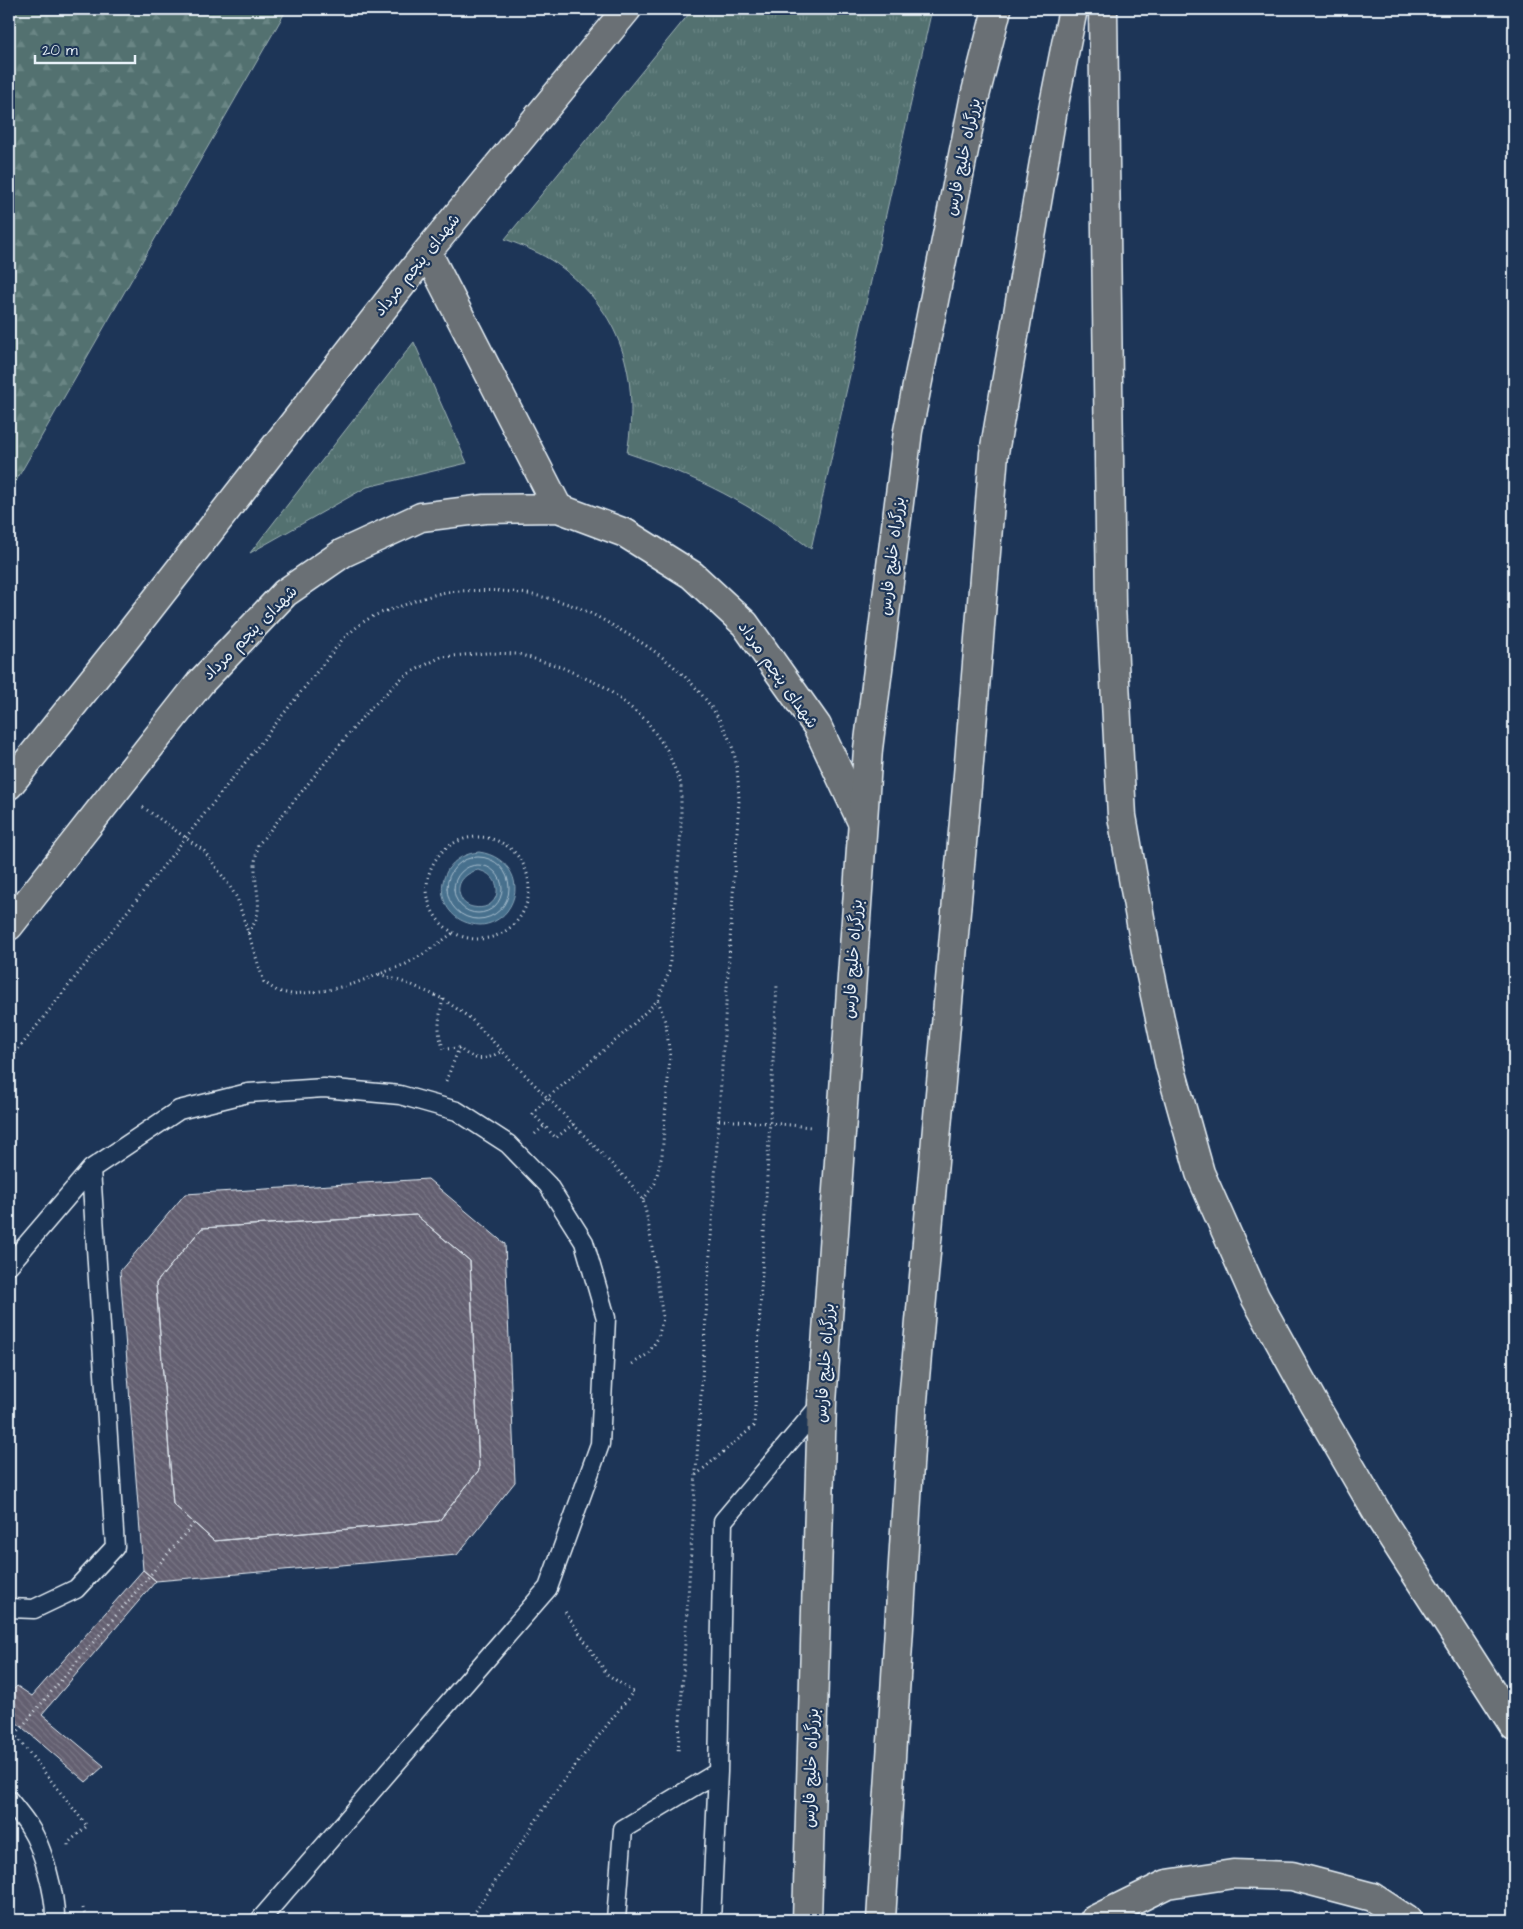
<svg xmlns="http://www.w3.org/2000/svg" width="1523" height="1929" font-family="'Architects Daughter','Playpen Sans Arabic',sans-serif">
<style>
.grass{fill:url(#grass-tufts);stroke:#9db1b4}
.forest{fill:url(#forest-firs);stroke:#9db1b4}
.water{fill:#46708d;stroke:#87a4b8;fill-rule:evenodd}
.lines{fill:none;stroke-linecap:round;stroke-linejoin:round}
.shore{stroke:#a7bdcd;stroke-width:1}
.building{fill:url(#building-back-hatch);stroke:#e8f1f8;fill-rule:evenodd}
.lane-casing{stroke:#e8f1f8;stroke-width:21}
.primary-casing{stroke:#e8f1f8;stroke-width:31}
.highway-casing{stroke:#e8f1f8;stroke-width:31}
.path{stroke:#e8f1f8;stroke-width:3;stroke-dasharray:1 4;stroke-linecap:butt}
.lane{stroke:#1d3557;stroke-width:18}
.primary{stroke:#6a7074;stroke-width:28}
.highway{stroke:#6a7074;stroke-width:28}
.labels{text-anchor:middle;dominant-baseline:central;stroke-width:4.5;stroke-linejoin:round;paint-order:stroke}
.street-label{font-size:16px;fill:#e8f1f8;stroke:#1d3557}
</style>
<defs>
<pattern id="grass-tufts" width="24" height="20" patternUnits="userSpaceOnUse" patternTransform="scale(1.25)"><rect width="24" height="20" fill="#527170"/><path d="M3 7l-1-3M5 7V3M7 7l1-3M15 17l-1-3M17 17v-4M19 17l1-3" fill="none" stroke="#6b8685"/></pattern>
<pattern id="forest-firs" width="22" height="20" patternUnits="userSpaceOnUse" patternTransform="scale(1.25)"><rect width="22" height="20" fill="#527170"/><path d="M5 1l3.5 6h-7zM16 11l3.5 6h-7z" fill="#6b8685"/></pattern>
<pattern id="building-back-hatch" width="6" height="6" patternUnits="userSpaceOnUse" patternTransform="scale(1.25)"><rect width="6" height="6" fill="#635f70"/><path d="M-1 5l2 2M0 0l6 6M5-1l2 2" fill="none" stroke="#797685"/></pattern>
</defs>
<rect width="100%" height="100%" fill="#1d3557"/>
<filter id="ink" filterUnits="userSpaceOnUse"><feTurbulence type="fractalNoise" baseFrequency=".02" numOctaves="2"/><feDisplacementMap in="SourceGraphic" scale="10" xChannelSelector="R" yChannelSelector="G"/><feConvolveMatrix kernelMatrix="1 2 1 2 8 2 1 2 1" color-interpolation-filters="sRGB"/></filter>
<g filter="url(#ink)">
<!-- grass -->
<path class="grass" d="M693,9H932L811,549C751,504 698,477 627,453C640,377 622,311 557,264C541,253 523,246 505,239Z
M414,342L467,463L367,487L250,553Z"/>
<!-- forest -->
<path class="forest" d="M9,9H287L9,493Z"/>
<!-- water -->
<path class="water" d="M479,852C509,856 526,885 507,911C501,919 490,925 480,925C431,923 429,857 479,852ZM478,870C507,876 501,913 473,907C468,906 463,903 461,898C454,884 465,873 478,870Z"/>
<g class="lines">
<!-- shore -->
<path class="shore" d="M447 888a31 31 0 1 1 62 0a31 31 0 1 1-62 0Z
M454 889a24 24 0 1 1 48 0a24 24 0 1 1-48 0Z"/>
</g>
<!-- building -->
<path class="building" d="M428,1179L505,1244L515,1482L457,1555L156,1581L143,1570L120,1271L185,1194ZM416,1215L470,1261L479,1470L439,1521L214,1541L173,1504L156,1283L202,1228Z
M416,1215L470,1261L479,1470L439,1521L214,1541L173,1504L156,1283L202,1228Z
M143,1570L156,1581L42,1714L104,1766L86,1782L9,1716V1694L17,1686L32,1696Z"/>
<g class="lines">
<!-- lane casing -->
<g class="lane-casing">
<path id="lane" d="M9,1265L91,1169L179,1110L248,1093L324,1088L400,1095L457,1111L508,1144L548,1185L584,1242L606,1318L600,1444L548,1588L260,1920
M9,1608L34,1609L76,1589L115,1547L91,1169
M9,1800C16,1809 24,1818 30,1828C43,1848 56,1896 55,1920
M616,1920L623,1829L718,1772
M711,1920L718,1772L723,1521L822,1403"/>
</g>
<!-- primary casing -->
<g class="primary-casing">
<path id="primary" d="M427,252L558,508
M9,785L127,637L427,252L627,9
M9,926L200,683L285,593L343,553L421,517L485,509L558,508L625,533L692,575L745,624L817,726L862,822"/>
</g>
<!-- highway casing -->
<g class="highway-casing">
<path id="highway" d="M1103,9L1111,605L1122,816L1147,957L1170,1066L1200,1173L1255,1297L1314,1404L1382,1521L1514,1726
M807,1920L822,1403L868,749L908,431L974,100L997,9
M881,1920L913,1401L968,775L994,453L1053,109L1073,9
M1094,1920L1167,1884L1233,1874L1292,1876L1372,1897L1407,1920"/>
</g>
<!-- path -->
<path class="path" d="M143,807L204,851L229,885L237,898L264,982L277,991L291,994L304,993L328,990L353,984L406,964L425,953L453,933
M427 888a51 51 0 1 1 102 0a51 51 0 1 1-102 0Z
M248,933C267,909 254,891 255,865C255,858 257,852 258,845L365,714L404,676L441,657L487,653L518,654L561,667L605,687L646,720L667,750L681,784V832L669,972L658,1000L622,1035L547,1098L533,1114L556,1138L573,1124
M379,974L412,985L443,999L470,1018L631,1184L643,1200L648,1221L663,1318L658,1338L648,1354L629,1366
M443,999C439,1017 436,1032 444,1049L459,1048C474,1061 484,1062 502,1051
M9,1061L342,640C349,634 355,628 362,623C374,614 390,610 404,605C418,600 433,594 447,592C491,588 532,591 574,606C595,614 615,627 634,638C674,662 712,697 730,741C738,761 738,781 739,801L678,1753
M446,1081L459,1048
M719,1120L770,1123L811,1127
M535,1134L544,1126
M643,1200L655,1183L662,1155L670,1056L666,1025L658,1000
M696,1475L754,1426L777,985
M9,1731L15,1735L87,1826L68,1843V1846
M9,1742L194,1523
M83,1908L86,1920
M473,1915L557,1789L633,1692L607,1674L564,1610"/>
<!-- lane -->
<use href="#lane" class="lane"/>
<!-- primary -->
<use href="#primary" class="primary"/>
<!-- highway -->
<use href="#highway" class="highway"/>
</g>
</g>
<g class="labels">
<!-- street labels -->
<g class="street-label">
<text transform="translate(963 157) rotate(-78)">بزرگراه خلیج فارس</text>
<text transform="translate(417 265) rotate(-51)">شهدای پنجم مرداد</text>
<text transform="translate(892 556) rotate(-83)">بزرگراه خلیج فارس</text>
<text transform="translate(250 633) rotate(-45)">شهدای پنجم مرداد</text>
<text transform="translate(778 675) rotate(55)">شهدای پنجم مرداد</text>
<text transform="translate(853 959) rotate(-86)">بزرگراه خلیج فارس</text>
<text transform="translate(825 1363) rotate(-86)">بزرگراه خلیج فارس</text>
<text transform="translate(811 1768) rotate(-88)">بزرگراه خلیج فارس</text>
</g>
</g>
<!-- margin -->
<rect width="1523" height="1929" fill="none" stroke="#1d3557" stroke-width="30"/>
<rect x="15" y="15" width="1493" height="1899" fill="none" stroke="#e8f1f8" stroke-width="2" filter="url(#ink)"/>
<!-- scale -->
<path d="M35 55v8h100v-8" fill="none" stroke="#e8f1f8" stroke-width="2.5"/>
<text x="42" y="55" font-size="15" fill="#e8f1f8" stroke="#1d3557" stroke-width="4" paint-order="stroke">20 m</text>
</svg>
